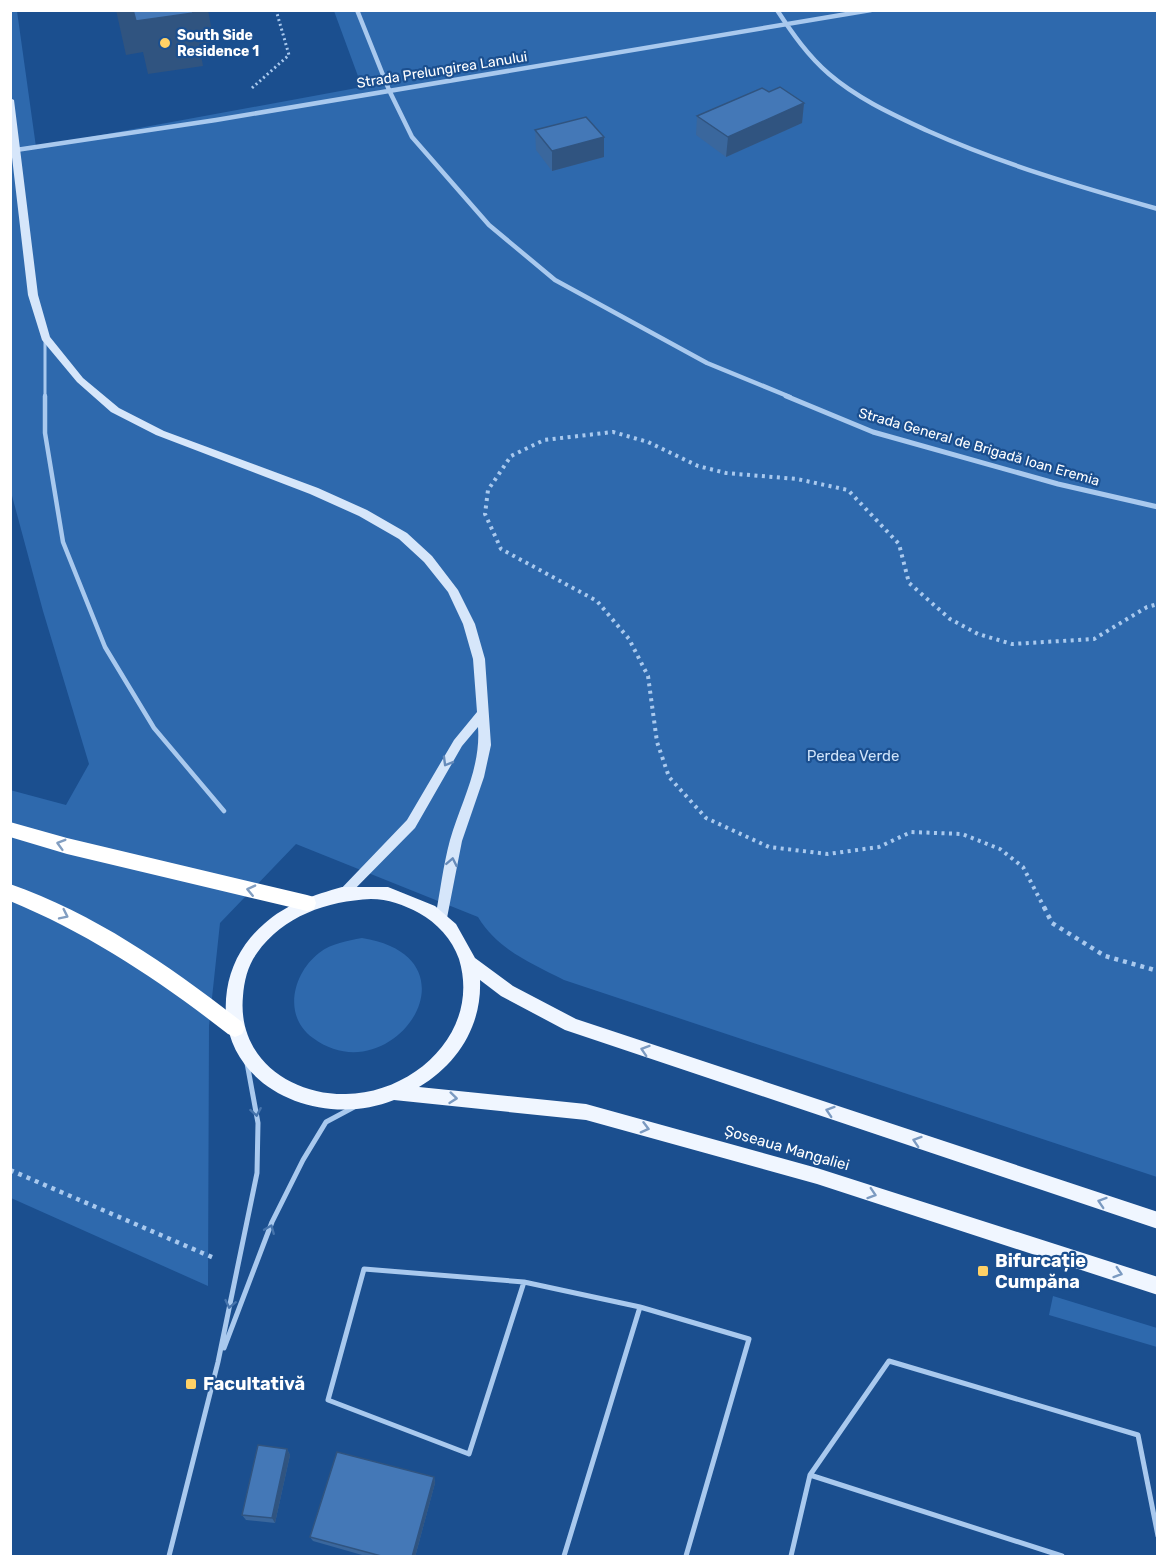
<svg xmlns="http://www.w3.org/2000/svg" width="1168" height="1567" font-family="Rubik,sans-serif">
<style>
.green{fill:#2e69ad}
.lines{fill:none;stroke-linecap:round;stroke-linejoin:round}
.path-far2{stroke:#a9c9ee;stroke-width:3;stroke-dasharray:2 3;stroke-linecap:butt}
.path-far1{stroke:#a9c9ee;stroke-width:4;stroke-dasharray:3 4.5;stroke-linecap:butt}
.path{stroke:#a9c9ee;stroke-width:4.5;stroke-dasharray:4 5;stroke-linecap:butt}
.lane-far2{stroke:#a9c9ee;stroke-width:3}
.lane-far1{stroke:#a9c9ee;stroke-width:4.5}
.lane{stroke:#a9c9ee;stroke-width:5}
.street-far1{stroke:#a9c9ee;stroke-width:4.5}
.street{stroke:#a9c9ee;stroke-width:5}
.secondary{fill:#d6e6fa;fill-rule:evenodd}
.primary{fill:#f0f6ff;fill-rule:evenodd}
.highway{fill:#fff;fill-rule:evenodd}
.wall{fill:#3a679d}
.shaded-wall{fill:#305480}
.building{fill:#4478b7;stroke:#305480;stroke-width:1.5}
.oneway{stroke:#668bba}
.oneway2{stroke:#829ec1}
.oneway3{stroke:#7b9ac1}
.oneway4{stroke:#4674ac}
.poi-dot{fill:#ffd166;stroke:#1b4f8f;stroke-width:2}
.labels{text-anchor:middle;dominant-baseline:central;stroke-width:4.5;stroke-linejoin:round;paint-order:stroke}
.far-poi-label{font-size:14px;font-weight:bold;fill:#fff;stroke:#1b4f8f;text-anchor:start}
.far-street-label{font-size:14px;fill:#fff;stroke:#1b4f8f}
.park-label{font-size:15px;fill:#cfe3fa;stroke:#1b4f8f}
.street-label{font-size:15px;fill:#fff;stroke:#1b4f8f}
.near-poi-label{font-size:18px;font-weight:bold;fill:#fff;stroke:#1b4f8f;text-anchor:start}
</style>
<rect width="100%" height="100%" fill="#1b4f8f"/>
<!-- green -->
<path class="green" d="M11,11H17L36,147L362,87L334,11H1157V1177L564,980C531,963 498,950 478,917L296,844L220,923L209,1026L208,1286L11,1198L10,790L66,805L89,764L43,611L11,492Z
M362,938C486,958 391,1096 313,1038C282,1016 293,973 319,953C332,943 347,941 362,938Z
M1053,1296L1157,1328V1347L1049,1315Z"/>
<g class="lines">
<!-- path-far2 -->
<path class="path-far2" d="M252,88L289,55L276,10"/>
<!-- path-far1 -->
<path class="path-far1" d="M1045,909L1023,867L1000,849L962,834L911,832L879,847L828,854L769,847L706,818L669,777L657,742L648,676L629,639L597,601L501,549L485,514L488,490L511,456L544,440L613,432L648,442L698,466L726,473L797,479L848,490L899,544L909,583L950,619L978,634L1012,644L1094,639L1147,607L1158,604"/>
<!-- path -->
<path class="path" d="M1044,907L1052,923L1105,956L1158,971
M10,1170L214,1258"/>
<!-- lane-far2 -->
<path class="lane-far2" d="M45,338V397"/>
<!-- lane-far1 -->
<path class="lane-far1" d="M45,396V433L63,542L105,647L154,728L224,811"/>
<!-- lane -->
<path class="lane" d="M364,1269L524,1282L469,1454L328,1400Z
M524,1282L640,1307L749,1339L686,1556
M224,1348L272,1222L303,1160L326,1122L356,1106
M810,1475L1062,1556
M169,1556L218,1362L257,1173L258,1123L247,1063
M564,1556L640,1307
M791,1556L810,1475L889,1361L1138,1435L1158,1536"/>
<!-- street-far1 -->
<path class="street-far1" d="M357,10L389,90L412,137L489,225L555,280L707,363L790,397
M777,10C792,33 808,56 829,74C858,99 894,115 928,131C1002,164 1080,187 1158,209
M16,150L216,120L871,10"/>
<!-- street -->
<path class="street" d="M786,396L873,432L1058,484L1158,507"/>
<!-- secondary -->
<path class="secondary" d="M10,98L14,100L38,295L50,337L83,378L119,408L164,431L318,488L367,510L407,533L432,556L458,590L475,624L485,659L491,745L484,777L462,841L446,923L441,924L436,923L435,919C440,893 443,866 450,840C461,802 481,768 478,727L462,746L415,828L346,898L342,899L338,898L336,894L407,820L454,740L477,712L473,659L463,624L448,592L424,562L399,539L359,516L310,494L156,435L111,412L77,382L42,340L28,295L10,140Z"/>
<!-- primary -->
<path class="primary" d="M342,887H388L435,906L456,924L475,958L513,986L576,1019L1158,1212V1229L565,1030L501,996L480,980C482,1025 458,1064 419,1087L586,1104L817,1168L1158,1277V1295L817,1184L586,1120L394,1100C317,1131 213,1084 227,990C231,964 244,941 264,924C286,904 314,895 342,887ZM371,899C388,899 404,905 419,913C437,923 452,939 459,959C481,1031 415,1093 346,1094C289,1095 237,1057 243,996C244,981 248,965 257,953C283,916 327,901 371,899Z"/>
<!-- highway -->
<path class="highway" d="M10,822L67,838L307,895L314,897L316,903L314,909L307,911L67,854L10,837Z
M10,884C96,914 171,967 242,1022L245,1028L242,1034L235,1037L228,1034C160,981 90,934 10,901Z"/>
</g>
<!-- wall -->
<path class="wall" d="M769,92L804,103L802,123L726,157L696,135L697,116Z
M535,130L604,137V157L552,171L536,150Z
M287,1449L290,1455L275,1523L246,1520L242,1515Z
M434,1477L435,1483L415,1557H369L313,1541L310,1537Z"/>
<!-- shaded-wall -->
<path class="shaded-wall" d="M116,10H208L214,42L199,44L203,66L148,74L143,52L126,55Z
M804,103L802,123L726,157L728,137Z
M604,137V157L552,171V151Z
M287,1449L290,1455L275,1523L272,1518Z
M434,1477L435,1483L415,1557H412Z"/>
<!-- building -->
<path class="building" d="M133,10H192L193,13L136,21Z
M780,87L804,103L728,137L697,116L762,88L769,92Z
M586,117L604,137L552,151L535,130Z
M258,1445L287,1449L272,1518L242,1515Z
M337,1452L434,1477L412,1557H385L310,1537Z"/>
<!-- one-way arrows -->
<defs><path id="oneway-chevron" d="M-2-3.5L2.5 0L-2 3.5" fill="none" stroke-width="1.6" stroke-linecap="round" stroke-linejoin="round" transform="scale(1.5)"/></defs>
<g class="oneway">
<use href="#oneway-chevron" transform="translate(447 762) rotate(120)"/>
<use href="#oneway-chevron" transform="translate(452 862) rotate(-79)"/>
</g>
<g class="oneway2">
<use href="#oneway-chevron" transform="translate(61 844) rotate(-164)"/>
<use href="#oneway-chevron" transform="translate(251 890) rotate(-167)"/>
<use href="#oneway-chevron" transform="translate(64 915) rotate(26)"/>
</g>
<g class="oneway3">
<use href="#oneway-chevron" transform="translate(645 1050) rotate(-162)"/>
<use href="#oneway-chevron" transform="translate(453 1098) rotate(6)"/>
<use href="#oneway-chevron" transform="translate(830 1111) rotate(-162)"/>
<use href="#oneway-chevron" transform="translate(645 1128) rotate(15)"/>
<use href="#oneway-chevron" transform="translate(917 1141) rotate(-162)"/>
<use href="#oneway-chevron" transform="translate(872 1194) rotate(18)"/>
<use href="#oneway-chevron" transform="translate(1102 1202) rotate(-162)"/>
<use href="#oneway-chevron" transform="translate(1118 1273) rotate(18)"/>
</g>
<g class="oneway4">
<use href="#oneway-chevron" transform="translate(256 1112) rotate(80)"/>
<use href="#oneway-chevron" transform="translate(270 1229) rotate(-68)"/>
<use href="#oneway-chevron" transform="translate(230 1304) rotate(102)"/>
</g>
<!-- markers -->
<g class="poi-dot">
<circle cx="165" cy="43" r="6"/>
<rect x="977" y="1265" width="12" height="12" rx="3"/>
<rect x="185" y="1378" width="12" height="12" rx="3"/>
</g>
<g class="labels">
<!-- far-poi labels -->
<g class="far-poi-label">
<text x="177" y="35">South Side<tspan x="177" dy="16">Residence 1</tspan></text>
</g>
<!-- far-street labels -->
<g class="far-street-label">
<text transform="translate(442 70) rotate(-9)">Strada Prelungirea Lanului</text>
<text transform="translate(979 447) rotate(16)">Strada General de Brigadă Ioan Eremia</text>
</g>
<!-- park labels -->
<g class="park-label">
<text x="853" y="756">Perdea Verde</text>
</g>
<!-- street labels -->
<g class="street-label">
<text transform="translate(787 1148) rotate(16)">Șoseaua Mangaliei</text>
</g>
<!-- near-poi labels -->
<g class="near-poi-label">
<text x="995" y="1261">Bifurcație<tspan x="995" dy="21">Cumpăna</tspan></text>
<text x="203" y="1384">Facultativă</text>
</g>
</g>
<!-- border -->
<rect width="1168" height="1567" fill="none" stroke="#ffffff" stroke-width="24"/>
</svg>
